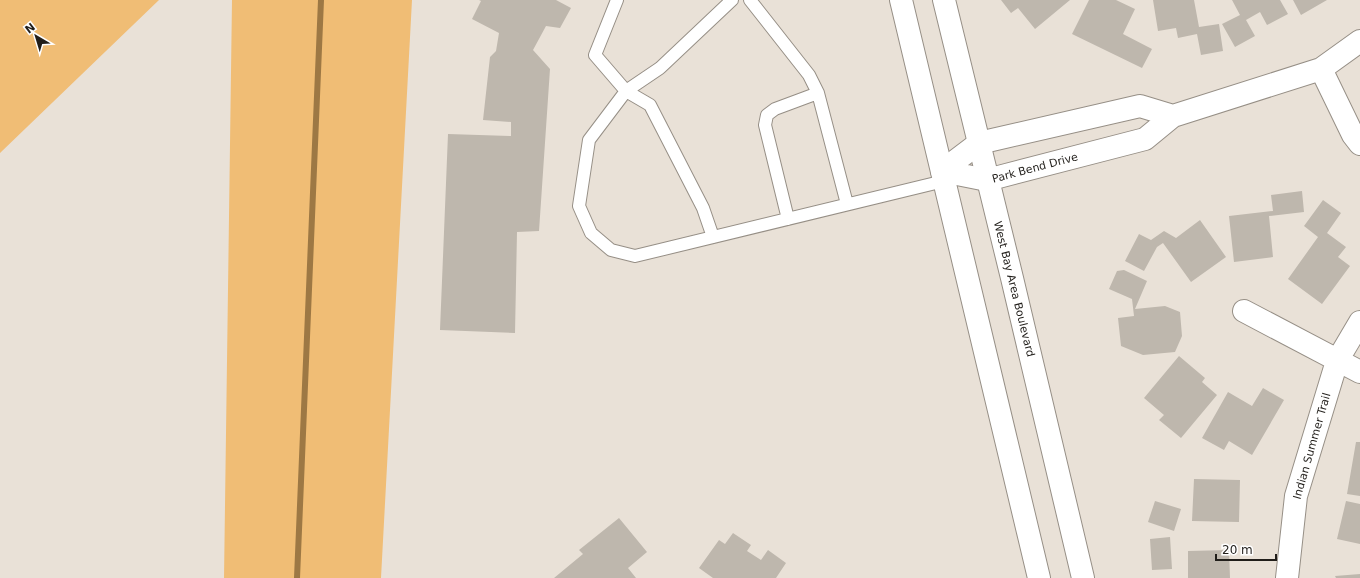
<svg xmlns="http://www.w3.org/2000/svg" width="1360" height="578" font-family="'DejaVu Sans',sans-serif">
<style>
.green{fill:#f0bd75}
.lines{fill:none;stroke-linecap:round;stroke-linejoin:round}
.stream{stroke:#9d7844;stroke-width:6}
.building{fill:#beb7ad}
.service-casing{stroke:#968f86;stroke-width:14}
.minor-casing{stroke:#968f86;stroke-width:24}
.secondary-casing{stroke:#968f86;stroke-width:24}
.service{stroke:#fff;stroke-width:12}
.minor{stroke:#fff;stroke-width:22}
.secondary{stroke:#fff;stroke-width:22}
.labels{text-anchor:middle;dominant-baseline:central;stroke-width:3.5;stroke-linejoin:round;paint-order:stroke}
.street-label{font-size:11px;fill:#211e1a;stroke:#fff}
</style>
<rect width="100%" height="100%" fill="#e9e1d7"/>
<!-- green -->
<path class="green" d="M0,0H159L0,153Z
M232,0H412L381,578H224Z"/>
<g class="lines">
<!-- stream -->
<path class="stream" d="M297,578L321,0"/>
</g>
<!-- building -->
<path class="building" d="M479,0H556L571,8L560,28L546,26L533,50L550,69L539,231L517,232L515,333L440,330L448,134L511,136V122L483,120L490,57L496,51L499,33L472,19L481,1Z
M1001,0H1070L1035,29L1018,8L1011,13Z
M1089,0H1116L1135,9L1123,34L1152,49L1142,68L1072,34Z
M1153,0H1194L1199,27L1219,24L1223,51L1201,55L1197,34L1178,38L1176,28L1158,31Z
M1232,0H1280L1288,14L1267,25L1260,12L1246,20L1255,36L1235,47L1222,24L1240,15Z
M1293,0H1327L1301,15Z
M1302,191L1304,212L1269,216L1273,257L1234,262L1229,216L1273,211L1271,195Z
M1323,200L1341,213L1327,233L1346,247L1338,257L1350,266L1322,304L1288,279L1318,237L1304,226Z
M1200,220L1226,257L1191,282L1163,243L1157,247L1144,271L1125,261L1139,234L1151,240L1164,231L1176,238Z
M1124,270L1147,281L1135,309L1165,306L1180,312L1182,336L1175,352L1143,355L1121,346L1118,318L1134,316L1132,299L1109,289L1117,271Z
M1179,356L1205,378L1202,382L1217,395L1181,438L1159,420L1164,415L1144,398Z
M1263,388L1284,400L1252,455L1229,441L1224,450L1202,438L1228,392L1252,406Z
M1356,442H1360V496L1347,494Z
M1194,479L1240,480L1239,522L1192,521Z
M1155,501L1181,509L1174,531L1148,522Z
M1346,501L1360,504V544L1337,539Z
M619,518L647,552L628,568L636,578H554L583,554L579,550Z
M733,533L751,545L747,551L761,560L768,550L786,563L776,578H713L699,568L719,540L725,544Z
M1170,537L1172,569L1152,570L1150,539Z
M1229,550L1230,578H1188V551Z
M1360,574V578H1336L1335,576Z"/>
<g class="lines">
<!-- service casing -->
<g class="service-casing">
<path id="service" d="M617,0L595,55L626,91L589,140L579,206L591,233L611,250L635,256L944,181
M750,0L809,75L818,93L847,204
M788,219L765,125L767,115L775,109L818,93
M713,237L703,208L650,105L626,91L660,68L732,0"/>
</g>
<!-- minor casing -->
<g class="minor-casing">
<path id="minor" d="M1321,69L1353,135L1360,144
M942,171L987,180L1145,139L1173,116L1321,69L1360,41
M942,171L979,143L1140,106L1173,116
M1244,311L1360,372
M1287,578L1296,496L1337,361L1360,322"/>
</g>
<!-- secondary casing -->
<g class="secondary-casing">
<path id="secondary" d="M901,0L1039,578
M944,0L1012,278L1083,578"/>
</g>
<!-- service -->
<use href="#service" class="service"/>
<!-- minor -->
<use href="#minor" class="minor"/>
<!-- secondary -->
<use href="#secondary" class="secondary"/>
</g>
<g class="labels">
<!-- street labels -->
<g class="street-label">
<text transform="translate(1035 168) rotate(-15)">Park Bend Drive</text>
<text transform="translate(1014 289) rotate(76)">West Bay Area Boulevard</text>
<text transform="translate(1312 446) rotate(-74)">Indian Summer Trail</text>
</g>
</g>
<!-- north arrow -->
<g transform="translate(36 36) rotate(322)" stroke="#ffffff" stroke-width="3" paint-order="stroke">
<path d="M0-3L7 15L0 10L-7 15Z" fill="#211e1a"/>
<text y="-6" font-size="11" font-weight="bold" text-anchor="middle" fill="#211e1a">N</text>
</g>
<!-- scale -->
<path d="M1216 554v6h60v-6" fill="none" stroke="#211e1a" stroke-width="2"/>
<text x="1222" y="554" font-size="12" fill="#211e1a" stroke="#ffffff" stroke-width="3" paint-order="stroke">20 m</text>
</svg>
